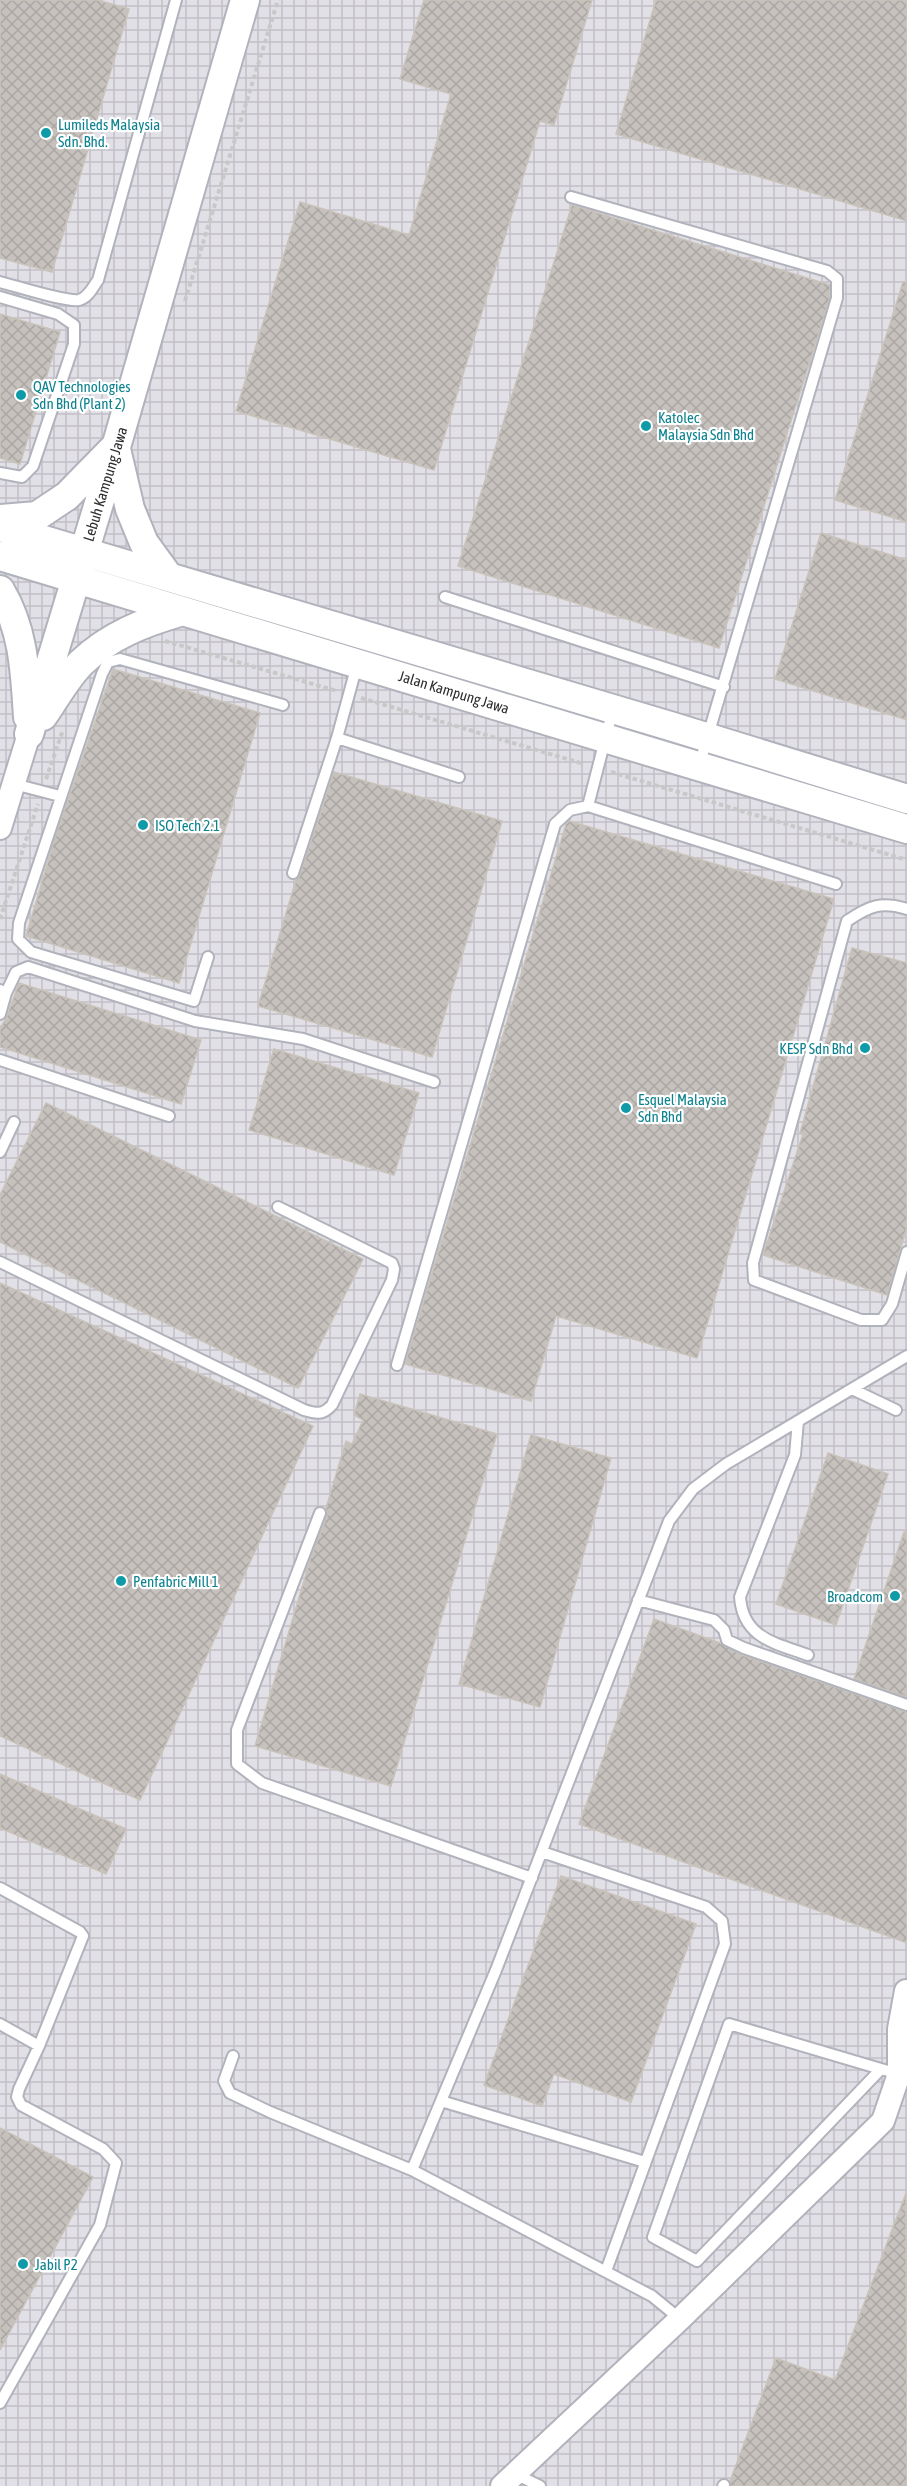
<svg xmlns="http://www.w3.org/2000/svg" width="907" height="2486" font-family="'Asap Condensed',sans-serif">
<style>
.industrial{fill:url(#industrial-grid)}
.building{fill:url(#building-cross-hatch);stroke:#c9c3ba;stroke-width:1.5}
.lines{fill:none;stroke-linecap:round;stroke-linejoin:round}
.service-casing{stroke:#b1b3bc;stroke-width:14}
.minor-casing{stroke:#b1b3bc;stroke-width:26}
.tertiary-casing{stroke:#b1b3bc;stroke-width:32}
.path{stroke:#c8c8c8;stroke-width:4;stroke-dasharray:4.5 3;stroke-linecap:butt}
.service{stroke:#fff;stroke-width:10}
.minor{stroke:#fff;stroke-width:22}
.tertiary{stroke:#fff;stroke-width:28}
.culture-dot{fill:#0f9aa8;stroke:#fff;stroke-width:2}
.labels{text-anchor:middle;dominant-baseline:central;stroke-width:4.5;stroke-linejoin:round;paint-order:stroke}
.culture-label{font-size:15px;fill:#0d838f;stroke:#fff;text-anchor:start}
.street-label{font-size:15px;fill:#2d2d2d;stroke:#fff}
</style>
<defs>
<pattern id="industrial-grid" width="8" height="8" patternUnits="userSpaceOnUse" patternTransform="scale(1.5)"><rect width="8" height="8" fill="#e2e0e7"/><path d="M0 4h8M4 0v8" fill="none" stroke="#c2c0c6"/></pattern>
<pattern id="building-cross-hatch" width="8" height="8" patternUnits="userSpaceOnUse" patternTransform="scale(1.5)"><rect width="8" height="8" fill="#c6c1bd"/><path d="M0 0l8 8M0 8l8-8" fill="none" stroke="#aaa6a3"/></pattern>
</defs>
<rect width="100%" height="100%" fill="#ede8e1"/>
<!-- industrial -->
<path class="industrial" d="M0,0H907V2486H0Z"/>
<!-- building -->
<path class="building" d="M0,0H98L129,9L52,272L0,258Z
M424,0H592L554,125L540,121L434,470L236,411L300,202L409,235L451,94L400,79Z
M656,0H907V221L616,134Z
M572,205L830,285V297L817,339L719,648L458,566Z
M903,282L907,283V522L835,500Z
M0,314L60,332L20,464L0,458Z
M821,533L907,560V720L775,679Z
M113,669L260,713L179,983L26,936L54,841Z
M334,772L502,821L432,1057L258,1006L296,880L300,875Z
M569,821L834,899L697,1358L556,1316L531,1401L405,1364L566,824Z
M852,948L907,963V1227L887,1295L763,1255L803,1134L800,1133Z
M19,983L201,1040L181,1104L0,1047V1029L7,1016Z
M274,1049L419,1093L394,1175L249,1130Z
M46,1103L363,1259L298,1388L0,1242V1195Z
M0,1283L313,1426L140,1800L0,1736Z
M360,1394L497,1434L391,1786L255,1746L311,1557L327,1516L326,1508L346,1441L352,1444L363,1420L354,1415Z
M531,1435L611,1458L540,1707L459,1684Z
M828,1453L888,1474L836,1625L776,1604Z
M904,1532H907V1697L854,1679Z
M654,1619L720,1643L742,1655L907,1712V1943L579,1824Z
M0,1774L126,1829L106,1874L0,1828Z
M561,1876L696,1924L631,2102L554,2074L542,2106L484,2085Z
M0,2128L93,2177L0,2350Z
M906,2193L907,2486H731L730,2481L776,2358L835,2380Z"/>
<g class="lines">
<!-- service casing -->
<g class="service-casing">
<path id="service" d="M571,197L827,271L837,279V298L699,766
M0,282C16,286 65,302 79,300C88,298 93,287 98,280L176,0
M0,297L58,314L74,325V344L33,466L22,477L0,473
M445,597L724,687
M613,709L588,806L836,884
M337,738L459,777
M14,784L60,796
M293,873L337,738L357,665
M907,909C881,901 869,906 847,921L753,1263L754,1280L861,1320H882L892,1304L907,1252
M208,957L194,1001L31,952L18,939L19,923L102,674L108,662L120,659L283,705
M6,993L16,972L28,967L195,1021L303,1039L434,1082
M0,1014L6,993L0,990
M0,1060L169,1116
M0,1152L14,1122
M0,1262L304,1410C317,1414 323,1415 332,1405L392,1280L394,1269L392,1263L278,1207
M397,1365L555,824L570,810L588,806
M852,1389L896,1410
M798,1421L795,1455L740,1597C743,1638 775,1643 808,1655
M320,1513L237,1730V1764L262,1783L532,1878
M638,1600L714,1620L724,1630L727,1640L744,1648L907,1705
M542,1852L706,1907L722,1921L725,1944L606,2271
M0,1888L80,1932L83,1936L39,2046L0,2024
M233,2056L224,2081L230,2093L270,2112L412,2170L652,2296L680,2319
M881,2069L697,2261L653,2237L729,2024L881,2069L899,2074
M441,2101L645,2162
M412,2170L496,1970L669,1521L693,1489L726,1464L907,1356
M0,2403L100,2225L116,2163L103,2149L21,2105L17,2097L19,2089L39,2046
M515,2474L540,2486
M723,2486L724,2485"/>
</g>
<!-- minor casing -->
<g class="minor-casing">
<path id="minor" d="M0,828L29,734
M502,2486L680,2319L883,2121L899,2074V2029L906,1991"/>
</g>
<!-- tertiary casing -->
<g class="tertiary-casing">
<path id="tertiary" d="M116,449L130,509L144,543L168,576
M0,519L37,516L67,496L114,448
M0,527L670,726L907,799
M0,556L907,829
M0,590C24,630 25,672 28,717
M43,716C55,699 66,678 81,663C110,635 145,622 183,611
M29,734L116,447L245,0"/>
</g>
<!-- path -->
<path class="path" d="M185,301L278,0
M165,641L337,691
M361,698L584,764
M611,772L907,860
M46,779L63,730
M0,919L38,804"/>
<!-- service -->
<use href="#service" class="service"/>
<!-- minor -->
<use href="#minor" class="minor"/>
<!-- tertiary -->
<use href="#tertiary" class="tertiary"/>
</g>
<!-- markers -->
<g class="culture-dot">
<circle cx="46" cy="133" r="6"/>
<circle cx="21" cy="395" r="6"/>
<circle cx="646" cy="426" r="6"/>
<circle cx="143" cy="825" r="6"/>
<circle cx="865" cy="1048" r="6"/>
<circle cx="626" cy="1108" r="6"/>
<circle cx="121" cy="1581" r="6"/>
<circle cx="895" cy="1596" r="6"/>
<circle cx="23" cy="2264" r="6"/>
</g>
<g class="labels">
<!-- culture labels -->
<g class="culture-label">
<text x="58" y="124">Lumileds Malaysia<tspan x="58" dy="17">Sdn. Bhd.</tspan></text>
<text x="33" y="386">QAV Technologies<tspan x="33" dy="17">Sdn Bhd (Plant 2)</tspan></text>
<text x="658" y="417">Katolec<tspan x="658" dy="17">Malaysia Sdn Bhd</tspan></text>
<text x="155" y="825">ISO Tech 2.1</text>
<text x="853" y="1048" text-anchor="end">KESP Sdn Bhd</text>
<text x="638" y="1099">Esquel Malaysia<tspan x="638" dy="17">Sdn Bhd</tspan></text>
<text x="133" y="1581">Penfabric Mill 1</text>
<text x="883" y="1596" text-anchor="end">Broadcom</text>
<text x="35" y="2264">Jabil P2</text>
</g>
<!-- street labels -->
<g class="street-label">
<text transform="translate(105 484) rotate(-73)">Lebuh Kampung Jawa</text>
<text transform="translate(454 692) rotate(17)">Jalan Kampung Jawa</text>
</g>
</g>
</svg>
